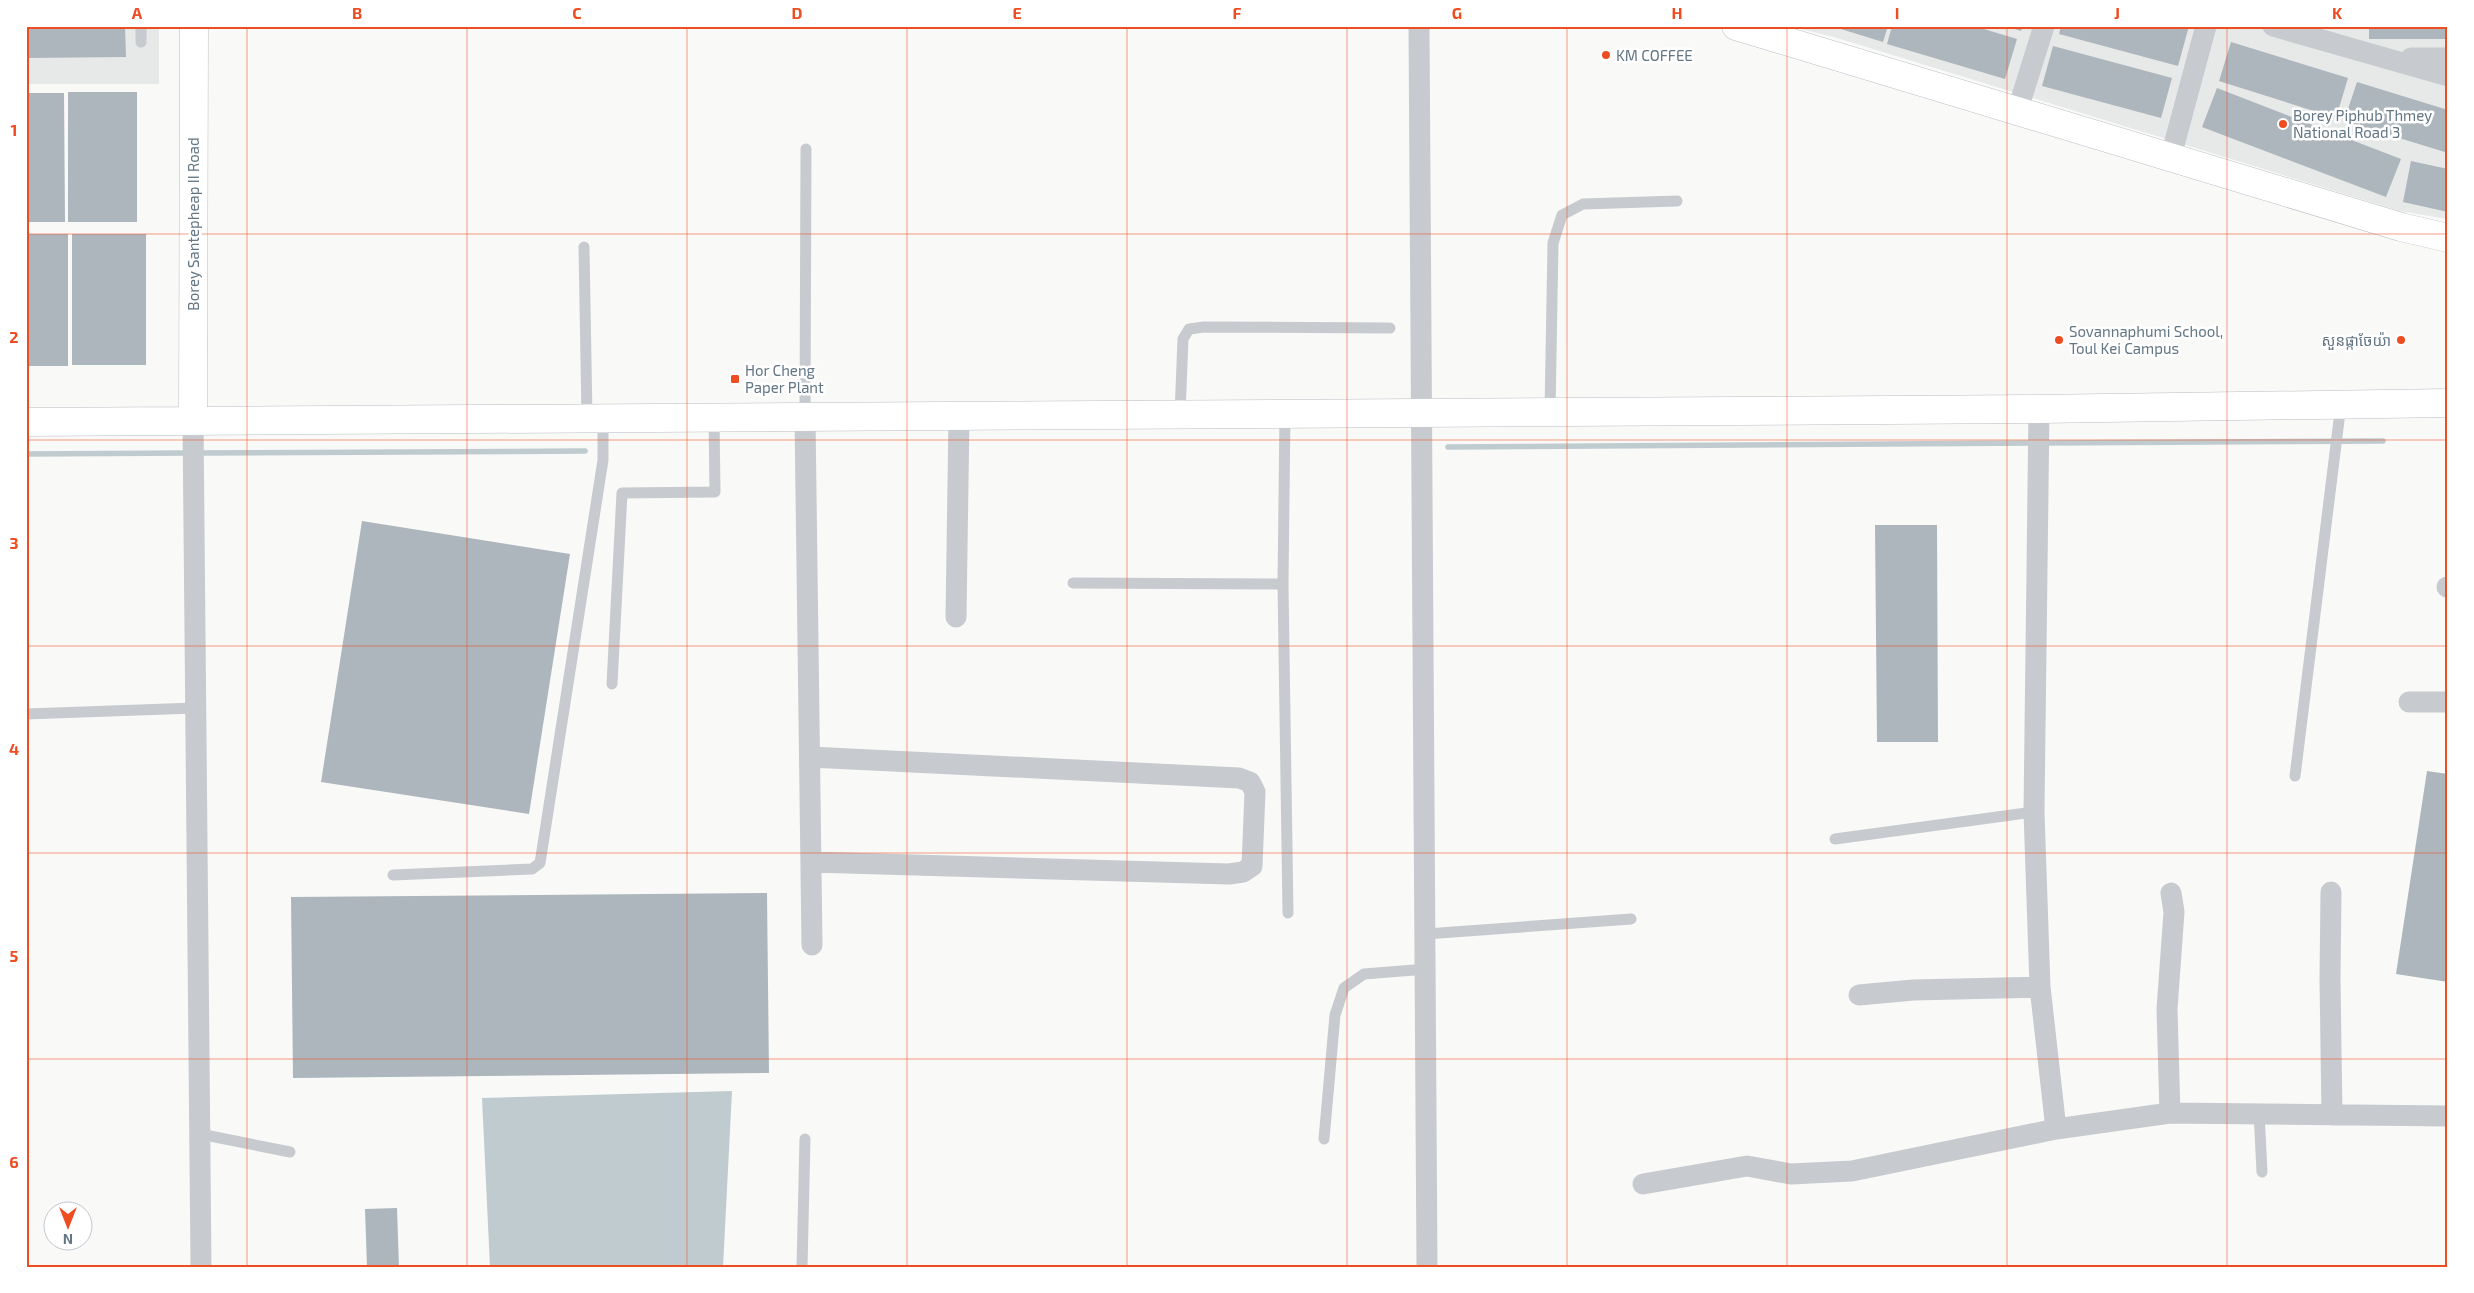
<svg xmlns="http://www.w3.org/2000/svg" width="2474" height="1293" font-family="'Exo 2','Noto Sans Khmer',sans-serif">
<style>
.built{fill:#e7e8e8}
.water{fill:#bfcbcf}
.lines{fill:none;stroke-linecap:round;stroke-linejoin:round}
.stream{stroke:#bfcbcf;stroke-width:5.5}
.building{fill:#adb6bc}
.secondary-casing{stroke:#b9bfc3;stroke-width:29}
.lane{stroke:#c7cbcf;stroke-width:11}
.street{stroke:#c7cbcf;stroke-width:21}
.secondary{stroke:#fff;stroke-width:28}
.grid{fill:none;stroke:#ee4d22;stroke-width:1;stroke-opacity:0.55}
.poi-dot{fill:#ee4d22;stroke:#fff;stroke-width:2}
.labels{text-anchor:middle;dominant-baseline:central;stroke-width:5;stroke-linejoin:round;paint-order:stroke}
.poi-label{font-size:15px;fill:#627684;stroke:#fff;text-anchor:start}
.street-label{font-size:15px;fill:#627684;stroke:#fff}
.neatline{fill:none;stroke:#ee4d22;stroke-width:2}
.grid-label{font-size:16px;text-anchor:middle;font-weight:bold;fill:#ee4d22}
</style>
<rect width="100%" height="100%" fill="#f9f9f7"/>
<!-- built -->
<path class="built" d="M26,26H159V84H26Z
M1788,26H2448V219L2400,211L1834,37Z"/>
<!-- water -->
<path class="water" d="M732,1091L723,1267H490L482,1098Z"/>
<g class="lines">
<!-- stream -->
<path class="stream" d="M2043,443L2383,441
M1448,447L2034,443
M198,453L585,451
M26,454L188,453"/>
</g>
<!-- building -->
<path class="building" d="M26,26H125L126,57L26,58Z
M1831,26H1888L1883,42Z
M1892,26H1974L2017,39L2005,79L1887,44Z
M2005,26H2023L2021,31Z
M2061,26H2189L2178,66L2059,34Z
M2369,26H2448V39H2369Z
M2231,42L2348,78L2336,118L2219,81Z
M2053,46L2172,78L2161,118L2042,86Z
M2357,82L2448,110V153L2344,121Z
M2217,88L2401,159L2386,197L2202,127Z
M68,92H137V222H68Z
M26,93H64L65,222H26Z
M2411,161L2448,169V212L2403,202Z
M26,234H68V366H26Z
M72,234H146V365H72Z
M362,521L570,554L529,814L321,782Z
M1875,525H1937L1938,742H1877Z
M2427,771L2448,774V982L2396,974Z
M767,893L769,1073L293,1078L291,897Z
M397,1208L399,1267H367L365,1209Z"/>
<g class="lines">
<!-- secondary casing -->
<g class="secondary-casing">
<path id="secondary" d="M1736,26L2401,227L2448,238
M193,421L194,26
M26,422L2039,409L2448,403"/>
</g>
<!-- lane -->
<path class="lane" d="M141,26V42
M584,247L587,418
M1550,412L1553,243L1562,215L1583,204L1677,201
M1285,413L1283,584L1288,913
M1180,414L1183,339L1189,329L1204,327L1390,328
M805,417L806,149
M1073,583L1283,584
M612,684L622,493L715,492L714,417
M26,714L195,708
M2295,776L2341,404
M1835,839L2034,812
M393,875L532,869L540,863L603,460V418
M1426,934L1631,919
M2259,1112L2262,1172
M200,1134L290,1152
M1324,1139L1335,1015L1344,988L1364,974L1427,969
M802,1267L805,1139"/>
<!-- street -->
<path class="street" d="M1419,26L1427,1267
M2273,26L2448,76
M2411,58H2448
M2018,109L2044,26
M2171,156L2206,26
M2039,409L2034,812L2040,987L2056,1129
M805,417L812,945
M193,421L201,1267
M2447,587H2448
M956,617L959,416
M2409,702H2448
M810,757L1239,778L1250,782L1255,792L1252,866L1243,872L1229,874L811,862
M2331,892L2330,979L2332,1115
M1859,995L1913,990L2040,987
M2170,1113L2167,1009L2174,912L2171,893
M1643,1184L1747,1166L1791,1174L1852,1171L2056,1129L2170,1113L2448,1116"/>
<!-- secondary -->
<use href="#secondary" class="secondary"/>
</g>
<!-- grid -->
<path class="grid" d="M247,26V1267M467,26V1267M687,26V1267M907,26V1267M1127,26V1267M1347,26V1267M1567,26V1267M1787,26V1267M2007,26V1267M2227,26V1267M26,234H2448M26,440H2448M26,646H2448M26,853H2448M26,1059H2448"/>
<!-- markers -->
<g class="poi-dot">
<circle cx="1606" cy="55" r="5"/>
<circle cx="2283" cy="124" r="5"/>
<circle cx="2059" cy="340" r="5"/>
<circle cx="2401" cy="340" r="5"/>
<rect x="730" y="374" width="10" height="10" rx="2.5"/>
</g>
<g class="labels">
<!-- poi labels -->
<g class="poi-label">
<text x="1616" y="55">KM COFFEE</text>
<text x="2293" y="115">Borey Piphub Thmey<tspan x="2293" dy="17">National Road 3</tspan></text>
<text x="2069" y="331">Sovannaphumi School,<tspan x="2069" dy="17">Toul Kei Campus</tspan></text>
<text x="2391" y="340" text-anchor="end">សួនផ្កាចែយ៉ា</text>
<text x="745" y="370">Hor Cheng<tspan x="745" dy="17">Paper Plant</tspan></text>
</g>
<!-- street labels -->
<g class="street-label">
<text transform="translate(193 224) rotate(-90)">Borey Santepheap II Road</text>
</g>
</g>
<!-- border -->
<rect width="2474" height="1293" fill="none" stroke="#ffffff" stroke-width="55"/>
<!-- north arrow -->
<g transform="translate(68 1226) rotate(180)"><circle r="24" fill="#ffffff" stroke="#c0c8ce"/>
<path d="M0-4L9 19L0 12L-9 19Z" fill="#ee4d22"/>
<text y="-8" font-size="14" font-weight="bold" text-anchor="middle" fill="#627684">N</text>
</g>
<rect x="28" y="28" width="2418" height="1238" class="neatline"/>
<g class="grid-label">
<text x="137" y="19">A</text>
<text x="357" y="19">B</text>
<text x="577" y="19">C</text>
<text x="797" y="19">D</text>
<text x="1017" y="19">E</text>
<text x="1237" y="19">F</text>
<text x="1457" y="19">G</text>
<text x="1677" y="19">H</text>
<text x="1897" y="19">I</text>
<text x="2117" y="19">J</text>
<text x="2337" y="19">K</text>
<text x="14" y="136">1</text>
<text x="14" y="343">2</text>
<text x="14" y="549">3</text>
<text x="14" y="755">4</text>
<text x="14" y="962">5</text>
<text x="14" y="1168">6</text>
</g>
</svg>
